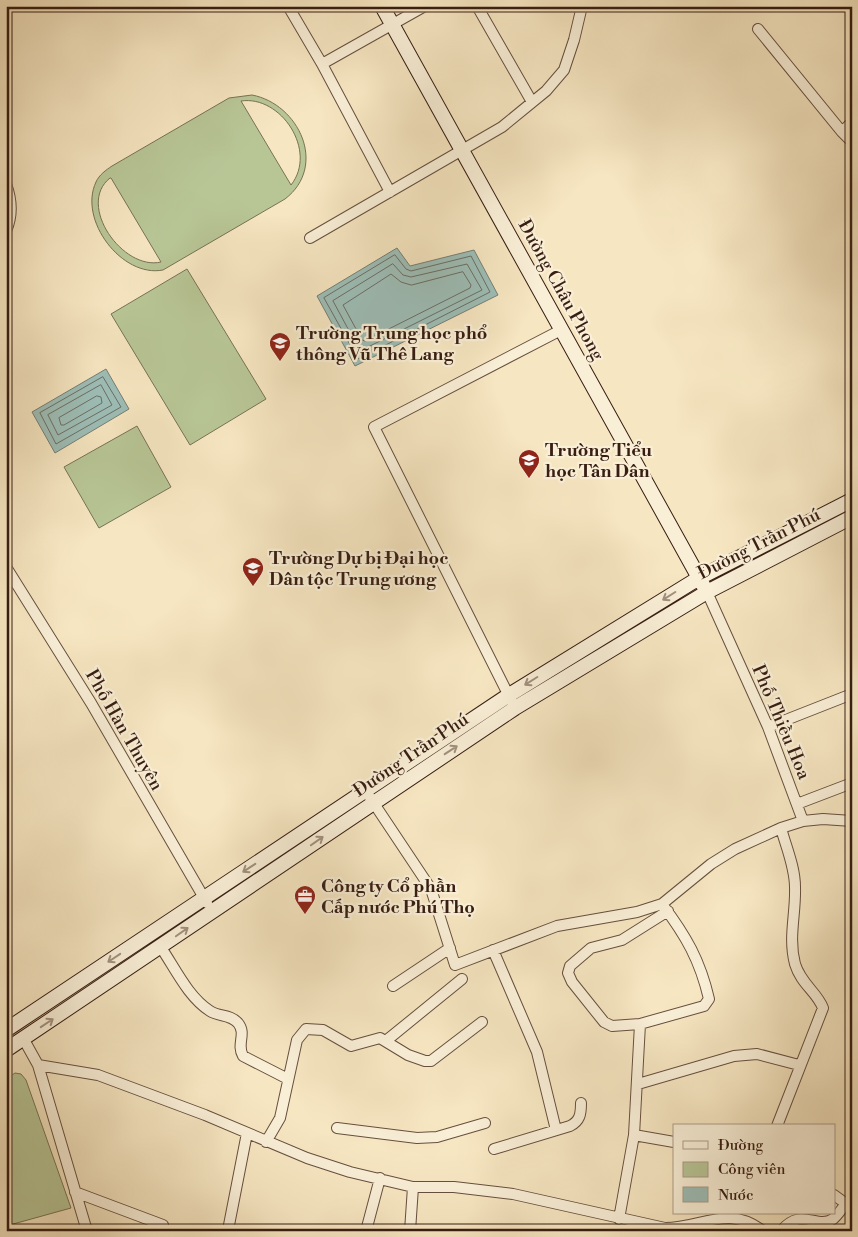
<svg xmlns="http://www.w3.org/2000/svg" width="858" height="1237" font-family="'Libre Bodoni',serif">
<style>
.green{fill:#b8c696;stroke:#787254;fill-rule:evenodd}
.water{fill:#9dbeb7;stroke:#747e75}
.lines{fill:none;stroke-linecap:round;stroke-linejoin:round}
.shore{stroke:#6a6e64;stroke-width:1}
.street-casing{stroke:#674f3e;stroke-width:12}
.secondary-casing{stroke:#371d12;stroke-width:16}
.street{stroke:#f9efd7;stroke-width:10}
.secondary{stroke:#f9efd7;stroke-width:14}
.oneway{stroke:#a2907e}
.labels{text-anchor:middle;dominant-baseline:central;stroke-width:4.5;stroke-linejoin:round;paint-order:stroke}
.street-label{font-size:18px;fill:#371d12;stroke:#f9efd7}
.poi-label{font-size:18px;font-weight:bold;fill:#371d12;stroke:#f9efd7;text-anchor:start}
</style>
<rect width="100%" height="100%" fill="#f6e6c1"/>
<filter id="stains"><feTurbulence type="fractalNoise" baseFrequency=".004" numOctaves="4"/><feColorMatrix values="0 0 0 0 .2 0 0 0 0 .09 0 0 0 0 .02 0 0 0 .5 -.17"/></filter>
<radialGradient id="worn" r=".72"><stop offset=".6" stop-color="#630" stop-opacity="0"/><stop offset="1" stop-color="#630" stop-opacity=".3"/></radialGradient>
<!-- green -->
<path class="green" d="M252,95C299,104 328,166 285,199L163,270C122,278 78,220 96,182C99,175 106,170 112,166L229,98ZM241,101C281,95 318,151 291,185ZM110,178H111L161,262C123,271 76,205 110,178Z
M187,269L266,399L190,445L111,314Z
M137,426L171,487L99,528L64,467Z
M15,1073L21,1074L26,1080L71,1208L6,1226V1079Z"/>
<!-- water -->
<path class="water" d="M397,248L410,266L474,250L498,295L355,366L317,296Z
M106,369L129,409L55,453L32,412Z"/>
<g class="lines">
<!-- shore -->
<path class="shore" d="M395,255L406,269L411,271L471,256L490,292L358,359L324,298Z
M393,264L403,275L411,277L467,264L482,290L360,351L333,301Z
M463,272L471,285L470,288L365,341L362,340L343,305L391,274L401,282L411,285Z
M103,377L121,407L56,444L40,413Z
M101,385L112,405L58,435L48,415Z
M97,396L101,397L102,403L64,425H61L59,418Z"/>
<!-- street casing -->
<g class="street-casing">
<path id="street" d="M288,6L322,64L390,192
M477,6L532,102
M758,29L842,132
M322,64L425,6
M852,122L842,132L852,142
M6,184C12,200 13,215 6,231
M310,238L502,127L546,91L564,70L574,40L582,6
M6,567L91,703L207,903
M707,592L768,727L803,821L823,819L852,821
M515,708L374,427L561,330
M768,727L852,694
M365,790L431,889L455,965L557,926L637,912L662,904L711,864L735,849L781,828L803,821
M797,804L852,783
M662,904C686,936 700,960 709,999L704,1006L640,1024L612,1026L604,1022L572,982L568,973L570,966L591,948L622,940L668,911
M160,946C175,968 188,997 210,1011C219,1017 230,1014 238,1023C247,1034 236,1044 243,1056L288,1079
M493,950L537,1052L556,1130
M393,986L450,948
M23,1038L38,1065L87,1231
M387,1040L462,979
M38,1065L98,1075L205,1115L307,1158L350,1172L413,1187H454L513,1194L665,1228C702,1228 728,1204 763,1231
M638,1084L734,1056L757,1054L799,1065
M777,1126L823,1008C817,992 801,984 795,964C788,937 796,914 795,887C795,867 786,847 781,828
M337,1128L417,1138L437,1137L485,1123
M634,1135L674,1142
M266,1142L280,1118L297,1040L306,1029L323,1030L351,1046L380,1038L408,1055L425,1061H431L482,1022
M494,1149L570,1126C580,1121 581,1114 581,1103
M75,1192L163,1225
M834,1195L852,1208
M619,1219L634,1135L640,1024
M229,1225L247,1133
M366,1231L380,1178
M410,1231L413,1187
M781,1231C802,1206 816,1230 833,1219C838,1215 842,1208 846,1204"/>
</g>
<!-- secondary casing -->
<g class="secondary-casing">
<path id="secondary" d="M382,6L703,585
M6,1030L509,695L699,578L852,500
M6,1050L515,708L707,592L852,517"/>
</g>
<!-- street -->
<use href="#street" class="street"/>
<!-- secondary -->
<use href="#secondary" class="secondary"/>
</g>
<!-- one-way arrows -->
<defs><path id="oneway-shaft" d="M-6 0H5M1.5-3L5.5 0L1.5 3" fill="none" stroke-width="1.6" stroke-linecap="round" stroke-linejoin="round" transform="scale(1.25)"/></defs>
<g class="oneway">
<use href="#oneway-shaft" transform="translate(669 596) rotate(148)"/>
<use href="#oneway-shaft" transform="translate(531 681) rotate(148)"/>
<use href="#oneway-shaft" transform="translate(451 750) rotate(-33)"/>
<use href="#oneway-shaft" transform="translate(317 841) rotate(-35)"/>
<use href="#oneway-shaft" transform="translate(249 868) rotate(147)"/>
<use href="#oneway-shaft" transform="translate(182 932) rotate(-35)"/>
<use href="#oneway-shaft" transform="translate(114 958) rotate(146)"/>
<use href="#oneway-shaft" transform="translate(47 1023) rotate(-34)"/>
</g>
<!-- icons -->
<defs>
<g id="school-pin" transform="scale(1.125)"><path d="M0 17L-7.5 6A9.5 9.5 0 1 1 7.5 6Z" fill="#8f2418" stroke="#f9efd7"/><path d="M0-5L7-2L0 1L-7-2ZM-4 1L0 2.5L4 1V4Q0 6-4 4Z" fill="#fff"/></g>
<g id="office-pin" transform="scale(1.125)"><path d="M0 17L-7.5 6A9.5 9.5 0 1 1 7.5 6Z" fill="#8f2418" stroke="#f9efd7"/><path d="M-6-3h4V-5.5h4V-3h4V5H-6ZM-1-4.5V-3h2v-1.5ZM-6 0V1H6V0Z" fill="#fff"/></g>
</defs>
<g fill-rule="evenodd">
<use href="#school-pin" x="280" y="343"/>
<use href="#school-pin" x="529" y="460"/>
<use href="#school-pin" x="253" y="568"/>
<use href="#office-pin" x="305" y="896"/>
</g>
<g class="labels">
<!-- street labels -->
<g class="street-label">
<text transform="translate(561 290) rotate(61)">Đường Châu Phong</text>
<text transform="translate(759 544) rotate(-27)">Đường Trần Phú</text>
<text transform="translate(781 722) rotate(67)">Phố Thiều Hoa</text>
<text transform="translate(124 730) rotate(60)">Phố Hàn Thuyên</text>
<text transform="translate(411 755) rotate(-34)">Đường Trần Phú</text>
</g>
<!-- poi labels -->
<g class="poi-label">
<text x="296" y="333">Trường Trung học phổ<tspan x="296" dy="21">thông Vũ Thê Lang</tspan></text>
<text x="545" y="450">Trường Tiểu<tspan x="545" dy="21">học Tân Dân</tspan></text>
<text x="269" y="558">Trường Dự bị Đại học<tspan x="269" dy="21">Dân tộc Trung ương</tspan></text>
<text x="321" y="886">Công ty Cổ phần<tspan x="321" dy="21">Cấp nước Phú Thọ</tspan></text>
</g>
</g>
<!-- margin -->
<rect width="858" height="1237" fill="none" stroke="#f6e6c1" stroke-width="25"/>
<rect x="8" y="8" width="843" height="1222" fill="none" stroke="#371d12" stroke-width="2.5"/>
<rect x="12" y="12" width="833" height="1212" fill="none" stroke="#371d12"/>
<!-- legend -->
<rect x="673" y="1124" width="162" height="90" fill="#f9efd7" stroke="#ab9b88"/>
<rect x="683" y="1141" width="25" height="8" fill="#f9efd7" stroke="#ab9b88"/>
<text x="718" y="1150" font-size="15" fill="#371d12">Đường</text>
<rect x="683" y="1162" width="25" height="15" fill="#b8c696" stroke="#ab9b88"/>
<text x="718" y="1174" font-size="15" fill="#371d12">Công viên</text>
<rect x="683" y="1187" width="25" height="15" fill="#9dbeb7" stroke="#ab9b88"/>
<text x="718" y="1200" font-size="15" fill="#371d12">Nước</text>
<rect width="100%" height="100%" filter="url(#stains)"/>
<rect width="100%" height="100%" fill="url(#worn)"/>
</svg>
